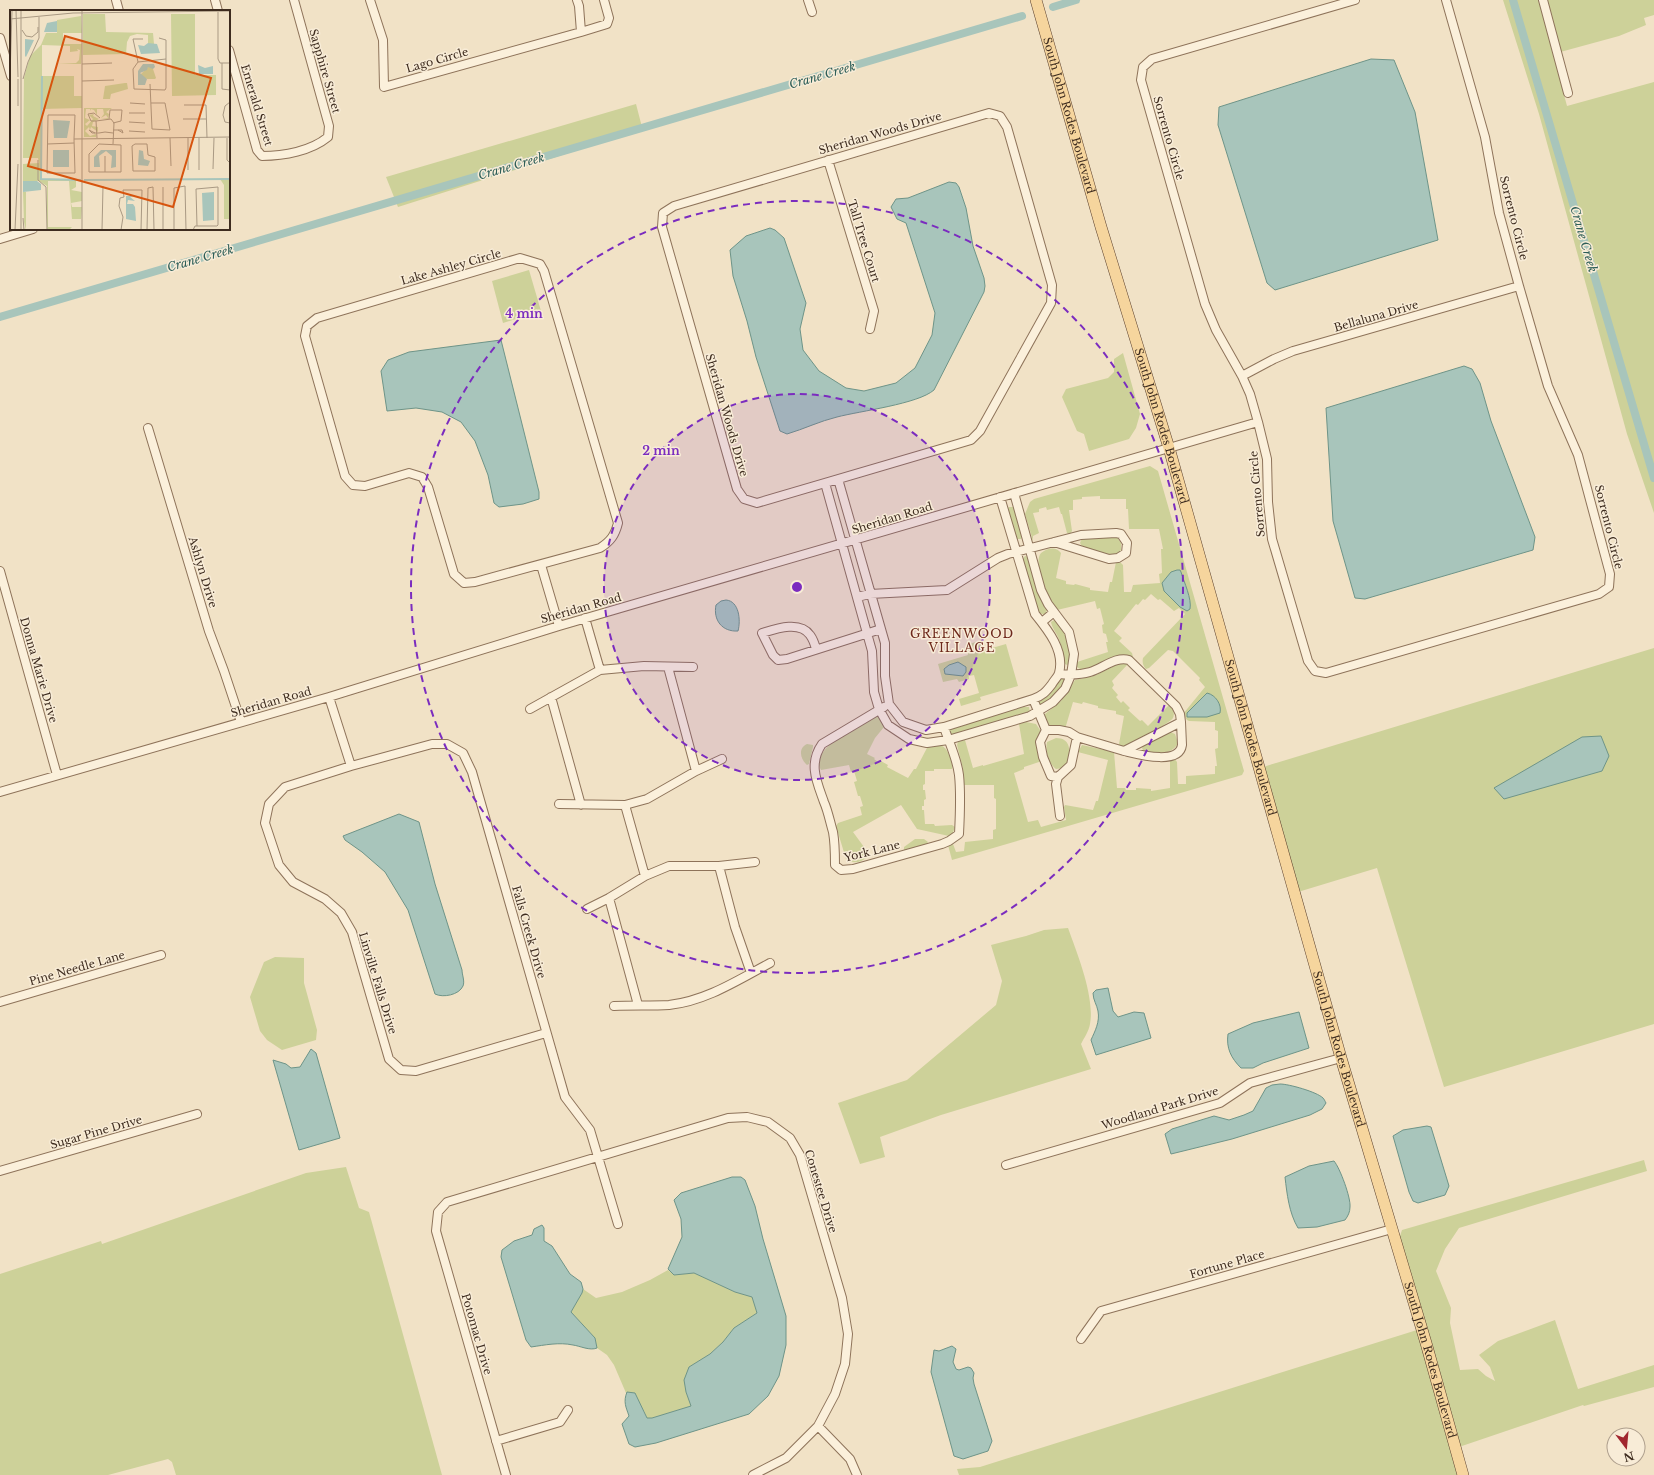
<svg xmlns="http://www.w3.org/2000/svg" width="1654" height="1475" font-family="'Libre Baskerville',serif">
<style>
.green{fill:#cdd199}
.water{fill:#a8c5bb;stroke:#6e9488}
.lines{fill:none;stroke-linecap:round;stroke-linejoin:round}
.canal{stroke:#a8c5bb;stroke-width:8}
.minor-casing{stroke:#8e735a;stroke-width:10}
.major-casing{stroke:#5c412e;stroke-width:12}
.minor{stroke:#fbf0db;stroke-width:8}
.major{stroke:#f6d59d;stroke-width:11}
.ring{fill:none;stroke:#7b2cbf;stroke-width:2;stroke-dasharray:7 5}
.labels{text-anchor:middle;dominant-baseline:central;stroke-width:3;stroke-linejoin:round;paint-order:stroke}
.street-label{font-size:11px;fill:#3e2c1f;stroke:#f8ecd7}
.water-label{font-size:12px;font-style:italic;fill:#2d5e58;stroke:#f8ecd7}
.neighbourhood-label{font-size:12px;letter-spacing:1px;fill:#6d281b;stroke:#f8ecd7}
.inset-river{fill:none;stroke:#a8c5bb;stroke-width:2}
.inset-road{fill:none;stroke:#a99983;stroke-width:1}
.view{fill:#d7540e;fill-opacity:0.15;stroke:#d7540e;stroke-width:2}
.inset-edge{fill:none;stroke:#3e2c1f;stroke-width:2}
.centre{fill:#7b2cbf;stroke:#f8ecd7;stroke-width:2}
.ring-label{font-size:12px;text-anchor:middle;font-weight:bold;fill:#7b2cbf;stroke:#f8ecd7;stroke-width:3;stroke-linejoin:round;paint-order:stroke}
</style>
<rect width="100%" height="100%" fill="#f1e2c6"/>
<!-- green -->
<path class="green" d="M1503,0H1654V15L1644,18L1646,25L1619,36L1553,54L1567,106L1654,82V513L1627,434L1539,114Z
M636,104L643,131L578,148V150L398,207L386,177Z
M529,270L541,311L503,323L492,281Z
M1123,353L1140,414L1136,428L1129,439L1089,451L1084,434L1077,431L1062,397L1066,389L1108,378L1114,372V359Z
M1150,466L1158,471L1244,771L1242,775L952,860L948,845L953,844L956,852L964,851L965,842L993,839V830L996,829V799L994,798V785H964L963,769L957,745L958,742L965,740L973,768L983,765V766L1024,754L1019,724L1026,722L1036,724L1042,733V761L1024,767V769L1014,773L1028,822L1038,820L1041,827L1066,820L1064,807L1065,805L1093,810L1096,801H1098L1108,760L1078,752L1082,745L1114,752L1117,788H1125L1126,790H1136V788L1151,789V791L1170,788V760L1171,758H1174L1177,762L1178,784H1186V776L1215,774V766H1217L1215,749L1218,748V731L1215,730V722L1189,721L1187,720L1183,714L1205,687L1199,680L1200,678L1173,651L1168,650L1149,668L1146,669C1143,666 1142,662 1143,658L1185,614L1179,608L1174,611L1160,599L1158,600L1151,594L1145,600L1143,599L1138,605L1136,604L1114,631L1122,638L1119,641L1132,653L1133,657L1085,670L1080,669L1077,667V662L1108,652L1106,642H1108L1106,634L1103,633L1102,625L1104,624L1100,608L1097,609L1095,601L1057,610C1049,599 1032,564 1041,553C1047,548 1056,546 1061,553L1056,578L1066,581V584L1074,585L1075,584L1090,588V590L1108,592L1110,582H1112L1116,562H1120L1123,565L1124,592H1131L1133,585L1160,583L1159,574L1162,573L1161,549H1163L1159,529H1129L1128,509H1126V499H1100V496L1082,497V499L1073,500V510H1069L1072,531L1070,534L1067,533L1062,514H1061L1059,507L1047,510L1046,507L1039,509V512L1033,513L1039,533L1033,536V541L1025,514L1030,502L1034,499Z
M1009,507H1013L1014,509L1022,536L1021,539H1016L1007,509Z
M1111,537H1117L1121,543V550L1117,555L1109,554L1083,548L1080,543L1082,538Z
M1025,556L1029,557L1047,610L1045,615L1037,612L1022,560Z
M1054,620L1056,621C1068,636 1071,644 1069,664L1067,665L1063,663C1062,654 1062,645 1058,637C1056,632 1052,628 1051,622Z
M982,640L985,650L1006,644L1018,686L980,697L981,700L961,706L959,699L979,693L974,675L969,676V679L959,682L957,679L943,682L938,664L968,655L966,645Z
M1654,648V1024L1444,1087L1377,868L1298,892L1263,767Z
M1122,662H1126L1128,664L1112,681L1114,685L1112,688L1118,695L1116,697L1121,703L1123,701L1130,708L1128,710L1140,721L1142,720L1148,726L1169,705L1171,706C1173,710 1175,713 1173,718C1170,723 1126,748 1120,747L1119,744L1124,716L1116,714V711L1098,708V706L1083,702L1082,704L1073,702L1065,729H1049L1045,719V714L1061,701L1075,680L1094,676Z
M1061,678H1067L1058,695L1041,708L1038,701Z
M1023,707H1029L1030,712L951,736L949,730L951,728Z
M877,716H879L884,727L875,738L867,754L875,758L874,759L878,762L879,760L888,765L887,767L908,778L914,769H916L928,746C932,746 937,745 942,746C948,748 953,763 952,769H934V771H925V784L923,785V790H925L926,799L924,800V806H922V810H924L925,824H934L935,826L952,825L955,827L952,835L949,836L917,829L901,805L853,832L864,847L863,849L866,858C860,863 852,864 846,859L836,826L838,823L862,815L860,807L863,806L860,796H858L854,782L857,781L854,771L851,772L849,765L821,770C807,749 862,724 877,716Z
M1167,732H1170L1175,734L1178,743C1172,756 1155,753 1144,752L1142,748L1144,745Z
M1056,738C1070,738 1070,749 1070,761L1063,768L1056,769C1048,763 1045,751 1047,742Z
M807,744L813,745V747L809,764L807,765C800,759 798,748 807,744Z
M915,839H924L928,842L926,845L904,851V847Z
M1068,928C1077,953 1095,997 1090,1024C1089,1031 1084,1038 1081,1044L1091,1069L941,1115L880,1137L885,1157L860,1164L838,1103L907,1080L996,1005L1002,981L991,945L1026,936L1044,930Z
M275,957L304,958V983L317,1030L316,1040L282,1050L267,1040L260,1031L250,997L264,962Z
M1644,1160L1647,1171L1459,1228L1445,1249L1436,1271L1451,1308L1450,1323L1460,1370L1478,1369L1486,1376L1495,1381L1490,1367L1479,1355L1498,1341L1555,1320L1578,1389L1654,1365V1387L1584,1406L1583,1405L1459,1447L1399,1239L1402,1230Z
M346,1167L359,1208L369,1212L442,1475H176L172,1462L168,1459L108,1475H0V1274L101,1241L102,1244L306,1173Z
M668,1270L674,1275L694,1273L735,1292L752,1297L757,1313L734,1328L723,1342L710,1354L689,1367L686,1392L691,1406L652,1418H647L644,1411L626,1393L614,1365L607,1355L597,1348L595,1338L571,1312L582,1293L583,1289L596,1298L622,1292L650,1280Z
M1417,1330L1458,1475H959L957,1469L980,1467Z"/>
<!-- water -->
<path class="water" d="M1371,59L1394,60L1415,112L1438,240L1275,290L1267,283L1218,125L1219,107Z
M949,182L956,183L959,187L966,208L973,246L984,278L985,286L984,292L934,390C918,404 860,411 837,417C820,421 804,429 787,434L780,431L756,357L747,321L733,276L730,250L746,236L770,228L775,230L784,238L806,303L800,329L803,350L819,371L846,388L864,391L896,383L915,368L932,335L935,313L906,223L897,219L891,207L896,199L908,198Z
M501,340L539,492V499L523,504L499,507L494,503L488,475L475,441L461,422L442,412L416,408L387,411L381,371L388,360L409,352Z
M1464,366L1472,369L1480,383L1491,421L1535,537L1533,550L1365,599L1355,598L1333,521L1326,408Z
M1177,570H1180L1181,572C1184,582 1192,599 1190,609L1187,611L1180,607L1164,591L1162,583L1171,572Z
M726,600C739,601 741,620 738,631C722,632 713,620 716,605L721,601Z
M958,662L966,667V672L963,676L945,674L944,669L949,665Z
M1207,693C1216,695 1222,705 1220,713L1207,717H1187V713Z
M1601,736L1609,756L1602,771L1504,799L1494,788L1582,737Z
M399,814L419,822L435,884L462,970C462,975 465,981 463,986C459,995 443,998 435,994L408,910L385,872L362,852L345,840L343,836Z
M1108,988L1113,1011L1118,1017L1134,1012L1144,1013L1151,1038L1096,1055L1091,1040C1095,1031 1100,1022 1098,1011C1097,1005 1093,1000 1093,993L1096,990Z
M1299,1012L1309,1048L1263,1063L1253,1068H1241C1231,1058 1226,1048 1228,1034L1253,1023Z
M311,1049L316,1053L340,1138L299,1150L273,1060L286,1064L291,1068L300,1067Z
M1280,1084C1289,1084 1317,1092 1323,1098C1324,1099 1325,1101 1326,1103L1322,1109L1310,1115L1232,1139L1171,1154L1165,1134L1172,1129L1214,1116L1229,1120L1244,1115L1253,1111L1266,1088L1272,1085Z
M1427,1126L1431,1127L1449,1186L1445,1195L1418,1203L1413,1201L1409,1192L1393,1136L1403,1130Z
M1334,1161C1340,1168 1351,1198 1350,1207C1350,1212 1348,1216 1345,1220L1317,1227L1298,1228C1289,1213 1287,1194 1285,1177L1309,1166Z
M732,1177H741L745,1180L755,1206L763,1239L786,1316V1345L779,1376L768,1396L749,1414L656,1443L635,1447L629,1444L622,1424L629,1416C626,1407 623,1402 627,1392L635,1393L647,1418H652L691,1406L686,1392L684,1380L689,1367L710,1354L723,1342L734,1328L757,1313L752,1297L735,1292L694,1273L674,1275L668,1269L682,1237L681,1219L674,1200L681,1193Z
M542,1225L544,1228V1241L552,1246L570,1274L581,1282L583,1289L582,1293L571,1312L595,1338L597,1348C590,1351 580,1346 573,1345C559,1342 545,1345 531,1347L526,1340L501,1257L502,1250L514,1241L532,1235L534,1229Z
M952,1346L956,1349L953,1362L956,1369L959,1370L968,1367L971,1368L974,1373L973,1378L974,1384L992,1441L988,1451L963,1459L954,1456L931,1372L934,1350L939,1351Z"/>
<g class="lines">
<!-- canal -->
<path class="canal" d="M1513,0L1654,478
M1053,7L1076,0
M0,317L1022,16"/>
<!-- minor casing -->
<g class="minor-casing">
<path id="minor" d="M116,0L119,11
M215,0L218,11
M370,0L383,40L384,87L581,32L579,6L577,0
M808,0L812,12
M1355,0L1152,59L1143,67L1141,80L1205,304L1216,330L1242,376L1250,394L1258,422L1267,459L1268,502L1272,539L1308,661L1315,671L1326,673L1599,594L1609,587L1610,574L1578,455L1548,386L1519,286L1499,213L1485,137L1446,0
M1543,0L1568,93
M581,32L607,24L609,18L604,0
M0,38L11,76
M229,50L257,150L262,156C284,156 311,151 328,137L329,126L294,0
M989,113L1000,116L1007,127L1052,285L1051,303L980,431L971,440L757,503L744,499L737,489L662,227L663,213L674,206Z
M828,160L874,311L870,329
M0,239L33,229
M520,258L540,264L544,271L618,523C615,535 611,541 600,548L475,582L464,583L454,574L428,487L422,477L409,473L365,486L353,485L345,476L305,336L307,326L317,318Z
M1242,376L1274,359L1293,351L1519,286
M148,428L209,631L224,671L241,722
M838,479L885,643V676L889,704L903,722L926,730L944,727L1033,699C1042,696 1046,692 1052,684C1054,680 1058,677 1059,673C1065,651 1048,630 1035,614L1000,497
M825,483L872,651L874,692L879,709L888,725L909,739L927,743L948,740L1030,716L1053,702L1065,689L1071,675L1074,654L1069,632L1048,604L1041,590L1014,493
M541,565L559,626
M0,571L57,775
M857,597L870,594L947,590L998,558L1008,554L1081,535L1116,533L1121,534L1127,543L1126,553L1118,558L1109,559L1054,542
M585,618L600,670
M1042,622L1054,612
M816,649C815,645 813,639 810,635C800,620 775,629 762,633L773,655L778,660L787,659L881,629
M668,667L696,771
M329,697L351,766
M551,697L581,805
M1033,699L1046,730H1059L1069,732L1077,737L1124,751L1181,722L1180,714L1176,706L1129,660C1116,656 1103,668 1090,672C1080,675 1069,675 1059,674
M884,707L822,744C808,764 817,782 824,802C828,811 830,822 833,832C835,843 835,854 835,865L841,870L853,869L942,844L949,841L959,834C960,815 961,794 959,775C957,758 949,743 944,727
M530,709L600,670L644,666L693,667
M1046,730L1040,742L1043,757L1051,776L1058,777L1071,765L1077,737
M1124,751C1137,754 1179,766 1182,745L1181,722
M1058,777L1056,784L1060,816
M0,792L329,697L559,626L1258,422
M559,804L625,805L647,799L696,771L722,759
M625,805L645,876
M719,866L735,927L751,973
M609,898L638,1005
M587,909L609,898L645,876L669,866H719L755,862
M0,1002L161,955
M614,1006C632,1005 651,1006 669,1005C706,1001 738,980 770,963
M546,1033L416,1071L401,1070L389,1059L352,932L341,913L325,899L293,882L279,865L265,823L269,804L285,787L351,766L432,744H447L463,753L472,772L565,1097L590,1130L618,1224
M1006,1165L1220,1103L1250,1083L1341,1058
M0,1171L197,1114
M1081,1339L1101,1311L1392,1229
M818,1426L850,1459L857,1475
M496,1441L560,1422L568,1410
M506,1475L436,1231L438,1212L447,1202L728,1118L747,1117L768,1122L790,1138L800,1155L842,1298L848,1334L845,1364L835,1394L818,1426L786,1458L753,1475"/>
</g>
<!-- major casing -->
<g class="major-casing">
<g id="major">
<path id="s1" d="M1036,0L1101,227L1169,448L1341,1058L1426,1343L1463,1475"/>
</g>
</g>
<!-- minor -->
<use href="#minor" class="minor"/>
<!-- major -->
<use href="#major" class="major"/>
</g>
<!-- distance rings -->
<circle cx="797" cy="587" r="193" fill="#7b2cbf" fill-opacity=".12"/>
<g class="ring">
<circle cx="797" cy="587" r="193"/>
<circle cx="797" cy="587" r="386"/>
</g>
<g class="labels">
<!-- street labels -->
<g class="street-label">
<text transform="translate(437 60) rotate(-16)">Lago Circle</text>
<text transform="translate(325 71) rotate(74)">Sapphire Street</text>
<text transform="translate(257 105) rotate(73)">Emerald Street</text>
<text stroke="none"><textPath href="#s1" startOffset="120">South John Rodes Boulevard</textPath></text>
<text transform="translate(880 133) rotate(-16)">Sheridan Woods Drive</text>
<text transform="translate(1169 138) rotate(74)">Sorrento Circle</text>
<text transform="translate(1514 218) rotate(76)">Sorrento Circle</text>
<text transform="translate(864 241) rotate(73)">Tall Tree Court</text>
<text transform="translate(451 267) rotate(-16)">Lake Ashley Circle</text>
<text transform="translate(1376 316) rotate(-16)">Bellaluna Drive</text>
<text transform="translate(727 415) rotate(74)">Sheridan Woods Drive</text>
<text stroke="none"><textPath href="#s1" startOffset="444">South John Rodes Boulevard</textPath></text>
<text transform="translate(1257 494) rotate(-95)">Sorrento Circle</text>
<text transform="translate(892 518) rotate(-17)">Sheridan Road</text>
<text transform="translate(1609 527) rotate(76)">Sorrento Circle</text>
<text transform="translate(203 572) rotate(73)">Ashlyn Drive</text>
<text transform="translate(581 608) rotate(-16)">Sheridan Road</text>
<text transform="translate(39 670) rotate(74)">Donna Marie Drive</text>
<text transform="translate(271 702) rotate(-16)">Sheridan Road</text>
<text stroke="none"><textPath href="#s1" startOffset="768">South John Rodes Boulevard</textPath></text>
<text transform="translate(872 851) rotate(-14)">York Lane</text>
<text transform="translate(529 932) rotate(74)">Falls Creek Drive</text>
<text transform="translate(77 968) rotate(-16)">Pine Needle Lane</text>
<text transform="translate(378 983) rotate(73)">Linville Falls Drive</text>
<text stroke="none"><textPath href="#s1" startOffset="1092">South John Rodes Boulevard</textPath></text>
<text transform="translate(1160 1108) rotate(-17)">Woodland Park Drive</text>
<text transform="translate(96 1132) rotate(-16)">Sugar Pine Drive</text>
<text transform="translate(821 1191) rotate(73)">Conestee Drive</text>
<text transform="translate(1227 1264) rotate(-16)">Fortune Place</text>
<text transform="translate(477 1334) rotate(74)">Potomac Drive</text>
<text stroke="none"><textPath href="#s1" startOffset="1416">South John Rodes Boulevard</textPath></text>
</g>
<!-- water labels -->
<g class="water-label">
<text transform="translate(822 75) rotate(-16)">Crane Creek</text>
<text transform="translate(511 166) rotate(-16)">Crane Creek</text>
<text transform="translate(1584 239) rotate(74)">Crane Creek</text>
<text transform="translate(200 258) rotate(-16)">Crane Creek</text>
</g>
<!-- neighbourhood labels -->
<g class="neighbourhood-label">
<text x="962" y="633">GREENWOOD<tspan x="962" dy="14">VILLAGE</tspan></text>
</g>
</g>
<!-- overview -->
<g transform="translate(10 10)">
<rect width="220" height="220" fill="#f1e2c6"/>
<path d="M73,4H95L96,22L143,23L144,34H138V25L127,24L120,26L117,32L116,44L73,45ZM161,4H185V65H206V85L162,86ZM71,6L72,23H53V34H72L71,54H48L66,53L69,50L70,40L67,39L68,41L60,42V36L32,35V66H64V86H72V98L31,99L32,170H66V177L61,180L72,182V191L61,193L62,197H72L71,209H62L59,171H38V217H62L59,220L37,219V176L29,171H13V154L29,153L28,148H13L14,68L20,46L31,35L36,23H47V10ZM142,56L146,68L145,69H137L130,65L138,57ZM115,73H117L118,79L101,84L100,89H93L95,76ZM74,98H102L96,102L99,104L98,109H91L98,108L96,105L91,108L94,104L93,99H87V105L84,100L81,99L80,101V99H76L75,108L80,110L75,114L77,116L83,109L79,105L84,104L83,106L89,109L83,112L82,116L88,117V122L81,117L80,120L79,117L75,121L80,126L86,124V127H74ZM220,168V209H214V175L210,169ZM13,182H16V220L14,212Z" fill="#cdd199"/>
<path d="M47,11V22H34L37,13ZM15,29L24,30L16,47L15,46ZM138,33L147,34L150,43L131,44L128,35L134,36ZM133,54H144L145,57L143,59L138,57L137,60L130,63L137,69L135,75H128V61ZM188,55L195,58L203,56V64H189ZM43,110L60,111L57,128H44ZM43,140H59V157H43ZM91,140H106V157L101,158L102,146L96,141L89,146L90,157H84V147ZM129,140L133,141L134,149L140,151L138,156L128,155ZM13,171H27L31,174V180L13,182ZM204,182V210L193,211L192,183ZM116,186H125L120,187L125,191L118,190L117,194H123L125,197L126,211L116,209Z" fill="#a8c5bb"/>
<path class="inset-river" d="M32,66L31,169L71,170M74,170L220,169"/>
<path class="inset-road" d="M6,0L8,67M72,0V220M208,2V49L210,53H220M0,9L63,3L220,1M12,20L16,26L22,27L28,22V17M149,28L156,30V78L155,80L124,79L123,59L128,52L156,49M128,52L123,29H133M212,53V79L220,80M72,54L102,53M0,67L2,0M13,69L18,52L29,28V7M72,71L104,70M140,74L142,119L160,120L155,93H141M220,92L215,96L213,105L215,112L220,113M120,93L135,94M174,95H196L197,128M8,96V69M119,103H135M99,109L100,100H112L111,111L103,113M173,109H196M86,111H81L78,104L84,103L90,108M119,112L135,113M103,120H112L113,123L108,120M119,121L135,122M85,123L79,120L82,123H89L95,122L103,123M87,128L86,111L101,109L104,113L103,134M160,128L161,156M189,128V160M217,128V150L220,153M64,129L65,163H37L38,105H65L64,129L220,127M37,134L64,133M89,134L111,135V162H79V144ZM125,134H137L138,145L145,147V161H123L122,136ZM28,150V170L36,177L37,220M203,159L204,128M178,160V128M95,162V146M153,177V220M13,208L14,220M5,220L8,154M11,220V0M92,220L93,176M111,220L113,207L109,196L110,188L114,187L113,180H132L131,220M137,220L138,178L143,177L144,220M164,220V178L175,176L176,220M183,220L185,216H207L208,215V177L186,179L187,216"/>
<path class="view" d="M55,26L201,68L163,197L18,156Z"/>
<rect width="220" height="220" class="inset-edge"/>
</g>
<circle cx="797" cy="587" r="6" class="centre"/>
<g class="ring-label">
<text x="524" y="318">4 min</text>
<text x="661" y="455">2 min</text>
</g>
<!-- north arrow -->
<g transform="translate(1626 1447) rotate(164)"><circle r="19" fill="#f8ecd7" stroke="#ae9f8d"/>
<path d="M0-3L7 15L0 10L-7 15Z" fill="#a1262e"/>
<text y="-6" font-size="11" font-weight="bold" text-anchor="middle" fill="#3e2c1f">N</text>
</g>
</svg>
